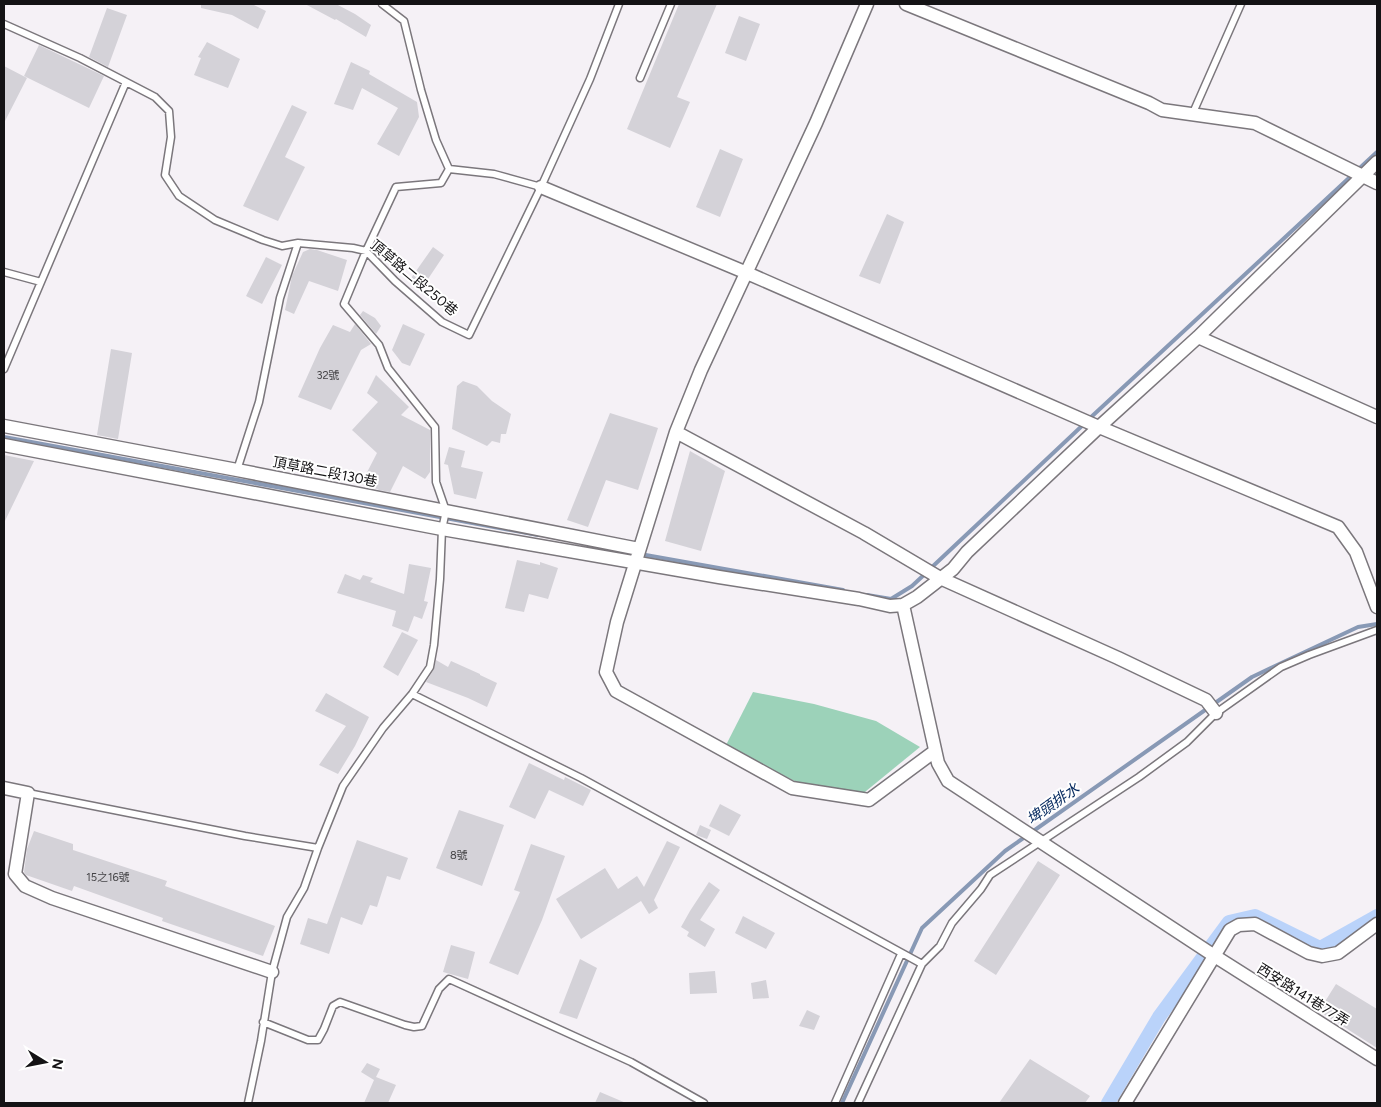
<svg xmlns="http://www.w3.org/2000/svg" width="1381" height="1107" font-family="Figtree,'Noto Sans TC',sans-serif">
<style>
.green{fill:#9cd2b9}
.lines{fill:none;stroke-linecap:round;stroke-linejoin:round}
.stream{stroke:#8899b5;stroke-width:4}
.canal{stroke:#bad3fa;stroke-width:14}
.building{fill:#d4d2d8}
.lane-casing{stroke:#7b777c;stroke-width:9}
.street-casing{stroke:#7b777c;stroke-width:15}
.lane{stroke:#fff;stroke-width:6}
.street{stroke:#fff;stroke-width:12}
.labels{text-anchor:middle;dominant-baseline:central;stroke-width:4;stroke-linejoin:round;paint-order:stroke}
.number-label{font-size:11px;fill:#444346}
.street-label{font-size:14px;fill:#141315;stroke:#fff}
.water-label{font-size:15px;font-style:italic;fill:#04285e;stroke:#fff}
</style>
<rect width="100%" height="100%" fill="#f5f1f6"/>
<!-- green -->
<path class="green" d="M753,692L814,704L876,721L920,747L860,796L809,788L725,747Z"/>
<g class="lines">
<!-- stream -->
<path class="stream" d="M1089,419L1377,152
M4,437L538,535
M640,554L843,590
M931,568L1084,424
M867,595L891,599L912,586L926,573
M842,1103L922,928L1005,851L1252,677L1358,627L1377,624"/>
<!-- canal -->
<path class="canal" d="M1108,1103L1159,1017L1229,922L1255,916L1320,948L1377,916"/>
</g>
<!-- building -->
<path class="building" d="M201,4H252L266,11L258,29L232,15L201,8Z
M305,4H336L355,14L371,25L366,37L336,19L335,20Z
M679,4H717L677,97L690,102L670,148L627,129Z
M107,8L127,15L108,67L89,57Z
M739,16L760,24L746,61L725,53Z
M207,42L240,59L228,88L194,75L201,58L198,57Z
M39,45L104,76L89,108L24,76Z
M351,62L370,71L369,74L417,102L419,117L399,156L377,144L398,108L362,88L353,110L334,104Z
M4,66L27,78L4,123Z
M292,105L307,112L285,157L305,167L278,221L243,206Z
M720,149L743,159L720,217L696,207Z
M887,214L904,222L880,284L859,276Z
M433,247L444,255L422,288L409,281Z
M310,249L317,250L347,260L338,291L309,281L294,314L285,310L292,276L303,252Z
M266,257L282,265L262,304L246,296Z
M363,311L375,318L381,326L376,334L360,315Z
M355,324L371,344L361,350L331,410L298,397L320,348L333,325L350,332Z
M403,324L425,334L410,366L402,363L392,350Z
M111,349L132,353L118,439L97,435Z
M376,375L409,407L401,415L430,430V472L425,479L403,466L390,492L379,490L362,482L377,453L352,430L378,402L367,393Z
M463,381L477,386L492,401L511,414L506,434H501L500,443L492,441L487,446L452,429L457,386Z
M610,413L658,428L638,490L606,480L588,527L567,520Z
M449,447L465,451L461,467L483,472L476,499L454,494L448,465L444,464Z
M690,451L725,471L701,551L665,541Z
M4,455L34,461L4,523Z
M517,560L540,565V562L558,568L548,599L529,594L524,612L505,608Z
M409,564L431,568L424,601L428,602L422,619L414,616L408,632L392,626L396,611L337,593L345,574L360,580L363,575L373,578L370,582L404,594Z
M402,632L418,640L398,676L383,667Z
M436,660L448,667L451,661L480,674V675L497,683L487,707L468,698L426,682L434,669Z
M326,693L369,717L355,746L338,774L319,765L346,726L315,711Z
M529,763L564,780L565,777L591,790L583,806L549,790L535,819L509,807Z
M720,804L741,815L729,836L709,826Z
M459,810L504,825L482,886L436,868Z
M700,825L711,830L707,839L696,835Z
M34,831L73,844V850L167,881L165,886L275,926L263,956L162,921L163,918L74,886L72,891L26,875L24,872L27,849Z
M357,840L408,858L400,880L387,876L377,907L370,905L362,925L341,917L329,954L300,944L308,918L327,924Z
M667,841L680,847L654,900L658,908L649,914L641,901L581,939L556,899L605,868L618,889L637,876L644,887Z
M531,844L565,856L542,920L518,975L489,963L520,892L514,890Z
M1038,861L1060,875L996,975L974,961Z
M709,882L720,890L700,920L715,929L705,947L687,936L689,932L681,927L690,911Z
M743,916L775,933L766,949L735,933Z
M451,945L475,952L468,979L443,972Z
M580,959L597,968L577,1019L559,1013Z
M715,971L717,993L690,994L689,973Z
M766,980L769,998L753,999L751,983Z
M1336,984L1377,1009V1048L1319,1011Z
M807,1010L820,1016L814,1030L799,1026Z
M1030,1059L1090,1096L1085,1103H999Z
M367,1063L380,1069L376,1077L396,1085L388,1103H364L374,1080L361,1072Z
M600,1092L626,1103H595Z"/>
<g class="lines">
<!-- lane casing -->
<g class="lane-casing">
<path id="lane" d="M4,24L80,58L155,97L169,111L171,137L165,175L179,196L215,220L263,240L282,246L298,243L353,248L366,251L395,281L442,322L469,335L541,187L590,79L619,4
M640,78L671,4
M1192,115L1241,4
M449,169L494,174L541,187
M4,272L41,282
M4,369L126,82
M237,470L259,402L280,298L298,243
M412,694L581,778L922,964
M28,793L245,836L318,848
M263,1022L308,1040H318L324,1029L333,1006L340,1002L405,1025L414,1027L422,1026L439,989L449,979L631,1062L704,1103
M248,1103L261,1041L272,972L287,917L304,888L318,848L343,786L383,728L412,694L430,667L434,645L440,579L442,529L446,511L436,482L435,427L388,368L379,345L344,304L366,251L396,187L441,183L449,169L436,140L421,90L404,21L382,4
M835,1103L901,954
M858,1103L922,964L940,946L952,923L981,889L990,875L1139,777L1187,742L1216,713L1281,667L1309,655L1377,630"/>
</g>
<!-- street casing -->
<g class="street-casing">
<path id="street" d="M867,4L816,123L701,370L676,432L617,622L606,672L616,691L792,788L869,800L935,751
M906,4L1149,103L1162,110L1255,123L1377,183
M541,187L747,273L1099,427L1338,527L1356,552L1377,607
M1198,337L1377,417
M4,426L237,470L639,549
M676,432L864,533L940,578L1118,658L1206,700L1216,713
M4,445L442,529L719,577L859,599L890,606L903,605L917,597L953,569L967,552L1099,427L1198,337L1377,162
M903,605L938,763L948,781L1213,955L1377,1059
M4,788L28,793L15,874L25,886L52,898L272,972
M1125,1103L1230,930L1239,925L1255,924L1309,953L1322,956L1338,953L1377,924"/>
</g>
<!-- lane -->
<use href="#lane" class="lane"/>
<!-- street -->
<use href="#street" class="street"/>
</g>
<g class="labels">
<!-- number labels -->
<g class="number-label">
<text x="328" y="375">32號</text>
<text x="459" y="855">8號</text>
<text x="108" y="877">15之16號</text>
</g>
<!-- street labels -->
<g class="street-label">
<text transform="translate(414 278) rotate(40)">頂草路二段250巷</text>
<text transform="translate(325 472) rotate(11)">頂草路二段130巷</text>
<text transform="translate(1303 995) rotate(32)">西安路141巷77弄</text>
</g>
<!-- water labels -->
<g class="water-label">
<text transform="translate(1053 804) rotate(-35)">埤頭排水</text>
</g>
</g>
<!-- border -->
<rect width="1381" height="1107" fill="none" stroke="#141315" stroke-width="10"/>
<!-- north arrow -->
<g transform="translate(45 1062) rotate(100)" stroke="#ffffff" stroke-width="4" paint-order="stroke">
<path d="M0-4L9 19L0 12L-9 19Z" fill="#141315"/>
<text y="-8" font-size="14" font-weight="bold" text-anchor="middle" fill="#141315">N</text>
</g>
</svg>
